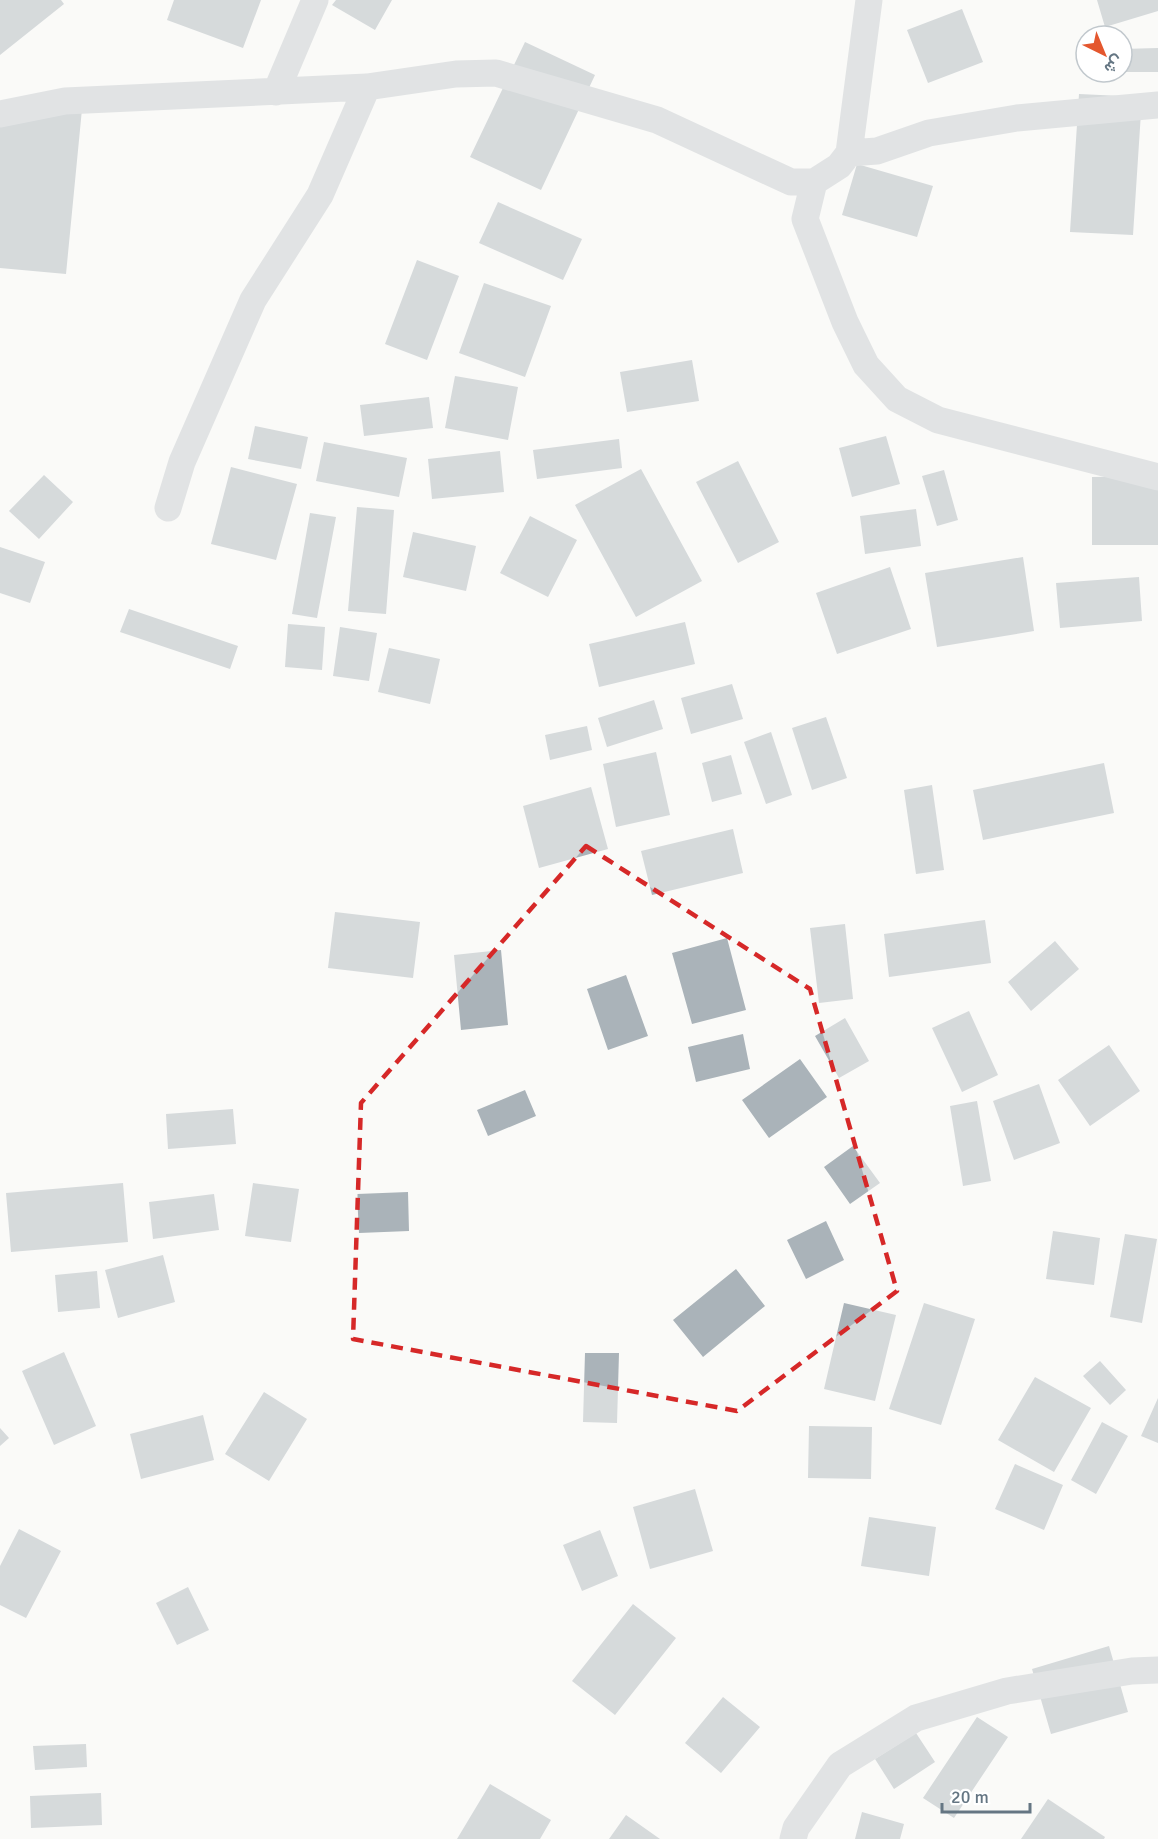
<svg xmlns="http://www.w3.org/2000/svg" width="1158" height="1839" font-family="Signika,Vazirmatn,sans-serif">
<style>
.building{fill:#aab3b9}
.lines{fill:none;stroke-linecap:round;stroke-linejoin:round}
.street{stroke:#c3c8cc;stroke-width:27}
.marked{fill:none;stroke:#d62828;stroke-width:4.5;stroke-dasharray:12 8;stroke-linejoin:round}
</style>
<rect width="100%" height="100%" fill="#fafaf8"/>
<!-- building -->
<path class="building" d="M0,0H61L64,4L0,55Z
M174,0H261L243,48L167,20Z
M336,0H392L375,30L332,5Z
M1097,0H1158V11L1105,27Z
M962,9L983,62L928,83L907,30Z
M525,42L595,75L541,190L470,157Z
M1158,48V72H1122V49Z
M1079,94L1142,97L1133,235L1070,232Z
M0,101L82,109L66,274L0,268Z
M857,164L933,186L917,237L842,215Z
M498,202L582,239L563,280L479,243Z
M417,260L459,276L427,360L385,344Z
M484,283L551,306L525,377L459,353Z
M692,360L699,401L627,412L620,372Z
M455,376L518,387L508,440L445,428Z
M429,397L433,428L364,436L360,405Z
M255,426L308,437L301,469L248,459Z
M886,436L900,484L852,497L839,448Z
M619,439L622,468L537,479L533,450Z
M324,442L407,458L399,497L316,481Z
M500,451L504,492L432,499L428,459Z
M738,461L779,542L738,563L696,482Z
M231,467L297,484L276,560L211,544Z
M641,469L702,581L636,617L575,505Z
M944,470L958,520L937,526L922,476Z
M44,475L73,502L39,539L9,511Z
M1158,476V545H1092V477Z
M357,507L394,510L386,614L348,611Z
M916,509L921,546L865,554L860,516Z
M310,513L336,517L317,618L292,614Z
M530,516L577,540L548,597L500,573Z
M413,532L476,546L466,591L403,577Z
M0,547L45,562L30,603L0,593Z
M1023,557L1034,631L937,647L925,573Z
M890,567L911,629L837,654L816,593Z
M1139,577L1142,621L1060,628L1056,583Z
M129,609L238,646L230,669L120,632Z
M685,622L695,664L599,687L589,644Z
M288,624L325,627L322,670L285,667Z
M340,627L377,633L369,681L333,676Z
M389,648L440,659L430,704L378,692Z
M732,684L743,719L691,734L681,698Z
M654,700L663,729L607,747L598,718Z
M826,717L847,778L812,790L792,728Z
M587,726L592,750L550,760L545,735Z
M771,732L792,795L766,804L744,742Z
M656,752L670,815L616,827L603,764Z
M731,755L742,794L712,802L702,763Z
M1104,763L1114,813L983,840L973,790Z
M932,785L944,870L916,874L904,790Z
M591,787L608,849L539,868L523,806Z
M733,829L743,873L652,895L641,851Z
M335,912L420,922L413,978L328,968Z
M985,920L991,963L889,977L884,934Z
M845,924L853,999L819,1003L810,928Z
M727,938L746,1010L692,1024L672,953Z
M1055,941L1079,969L1031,1011L1008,982Z
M501,950L508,1025L461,1030L454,955Z
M626,975L648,1036L608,1050L587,989Z
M969,1011L998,1075L962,1092L932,1028Z
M845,1018L869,1061L839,1078L815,1036Z
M743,1034L750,1069L696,1082L688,1047Z
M1109,1045L1140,1091L1090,1126L1058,1080Z
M800,1059L827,1097L769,1138L742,1100Z
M1039,1084L1060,1143L1014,1160L993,1101Z
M525,1090L536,1116L488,1136L477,1110Z
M977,1101L991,1181L963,1186L950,1106Z
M233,1109L236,1144L168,1149L166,1114Z
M853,1146L880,1183L850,1204L824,1167Z
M123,1183L128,1242L11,1252L6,1193Z
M253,1183L299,1189L291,1242L245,1236Z
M408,1192L409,1231L359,1233L357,1194Z
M214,1194L219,1230L153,1239L149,1202Z
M826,1221L844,1260L806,1279L787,1240Z
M1053,1231L1100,1238L1094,1285L1046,1279Z
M1125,1234L1157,1239L1142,1323L1110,1317Z
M163,1255L175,1302L118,1318L105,1270Z
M736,1269L765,1306L703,1357L673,1320Z
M97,1271L100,1308L58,1312L55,1275Z
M844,1303L896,1315L875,1401L824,1389Z
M924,1303L975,1319L941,1425L889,1409Z
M64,1352L96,1426L54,1445L22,1371Z
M585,1353H619L617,1423L583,1422Z
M1100,1361L1126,1390L1110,1405L1083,1376Z
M1035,1377L1091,1408L1054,1472L998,1440Z
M264,1392L307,1419L269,1481L225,1454Z
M1158,1398V1443L1141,1436Z
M203,1415L214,1460L141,1479L130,1434Z
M1102,1422L1128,1436L1096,1494L1071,1480Z
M809,1426L872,1427L871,1479L808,1478Z
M0,1428L9,1438L0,1446Z
M1015,1464L1063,1485L1044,1530L995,1509Z
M695,1489L713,1551L650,1569L633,1507Z
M869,1517L936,1527L929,1576L861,1566Z
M19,1529L61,1551L26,1618L0,1605V1566Z
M600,1530L618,1576L582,1591L563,1545Z
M188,1587L209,1630L177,1645L156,1603Z
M633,1604L676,1638L615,1715L572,1681Z
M1109,1646L1128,1712L1051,1734L1032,1669Z
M723,1697L760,1727L721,1773L685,1743Z
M977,1717L1008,1737L954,1818L923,1798Z
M916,1733L935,1762L894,1789L875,1759Z
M86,1744L87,1767L35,1770L33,1746Z
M490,1784L551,1820L540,1839H457Z
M101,1793L102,1825L31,1828L30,1796Z
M1048,1799L1105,1837L1104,1839H1021Z
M862,1812L904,1824L900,1839H855Z
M626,1815L660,1839H609Z"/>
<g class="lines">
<!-- street -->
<path class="street" d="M276,92L315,0
M0,114L65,101L367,87L456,74L496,73L657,120L791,182H814L839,166L849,153L877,151L929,133L1017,118L1158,105
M849,153L869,0
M814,182L805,219L845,322L866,365L897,399L938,420L1158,477
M168,508L182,462L253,300L320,195L367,87
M793,1839L796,1828L840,1765L916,1718L1007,1691L1132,1671L1158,1670"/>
</g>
<!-- marked area -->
<path d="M0 0H1158V1839H0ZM586,846L810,989L897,1291L737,1411L353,1339L361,1103Z" fill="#fafaf8" fill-opacity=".55" fill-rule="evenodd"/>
<path class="marked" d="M586,846L810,989L897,1291L737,1411L353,1339L361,1103Z"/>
<!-- north arrow -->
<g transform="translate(1104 54) rotate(137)"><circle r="28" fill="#ffffff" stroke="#c1c8cd" stroke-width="1.5"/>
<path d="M0-4.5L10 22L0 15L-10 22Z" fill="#e4572e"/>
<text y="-9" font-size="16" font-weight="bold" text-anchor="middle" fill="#657683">ش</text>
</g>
<!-- scale -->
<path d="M942 1803v9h88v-9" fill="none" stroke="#657683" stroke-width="3"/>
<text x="951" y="1803" font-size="18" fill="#657683" stroke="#ffffff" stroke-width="4.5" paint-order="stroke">20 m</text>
</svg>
